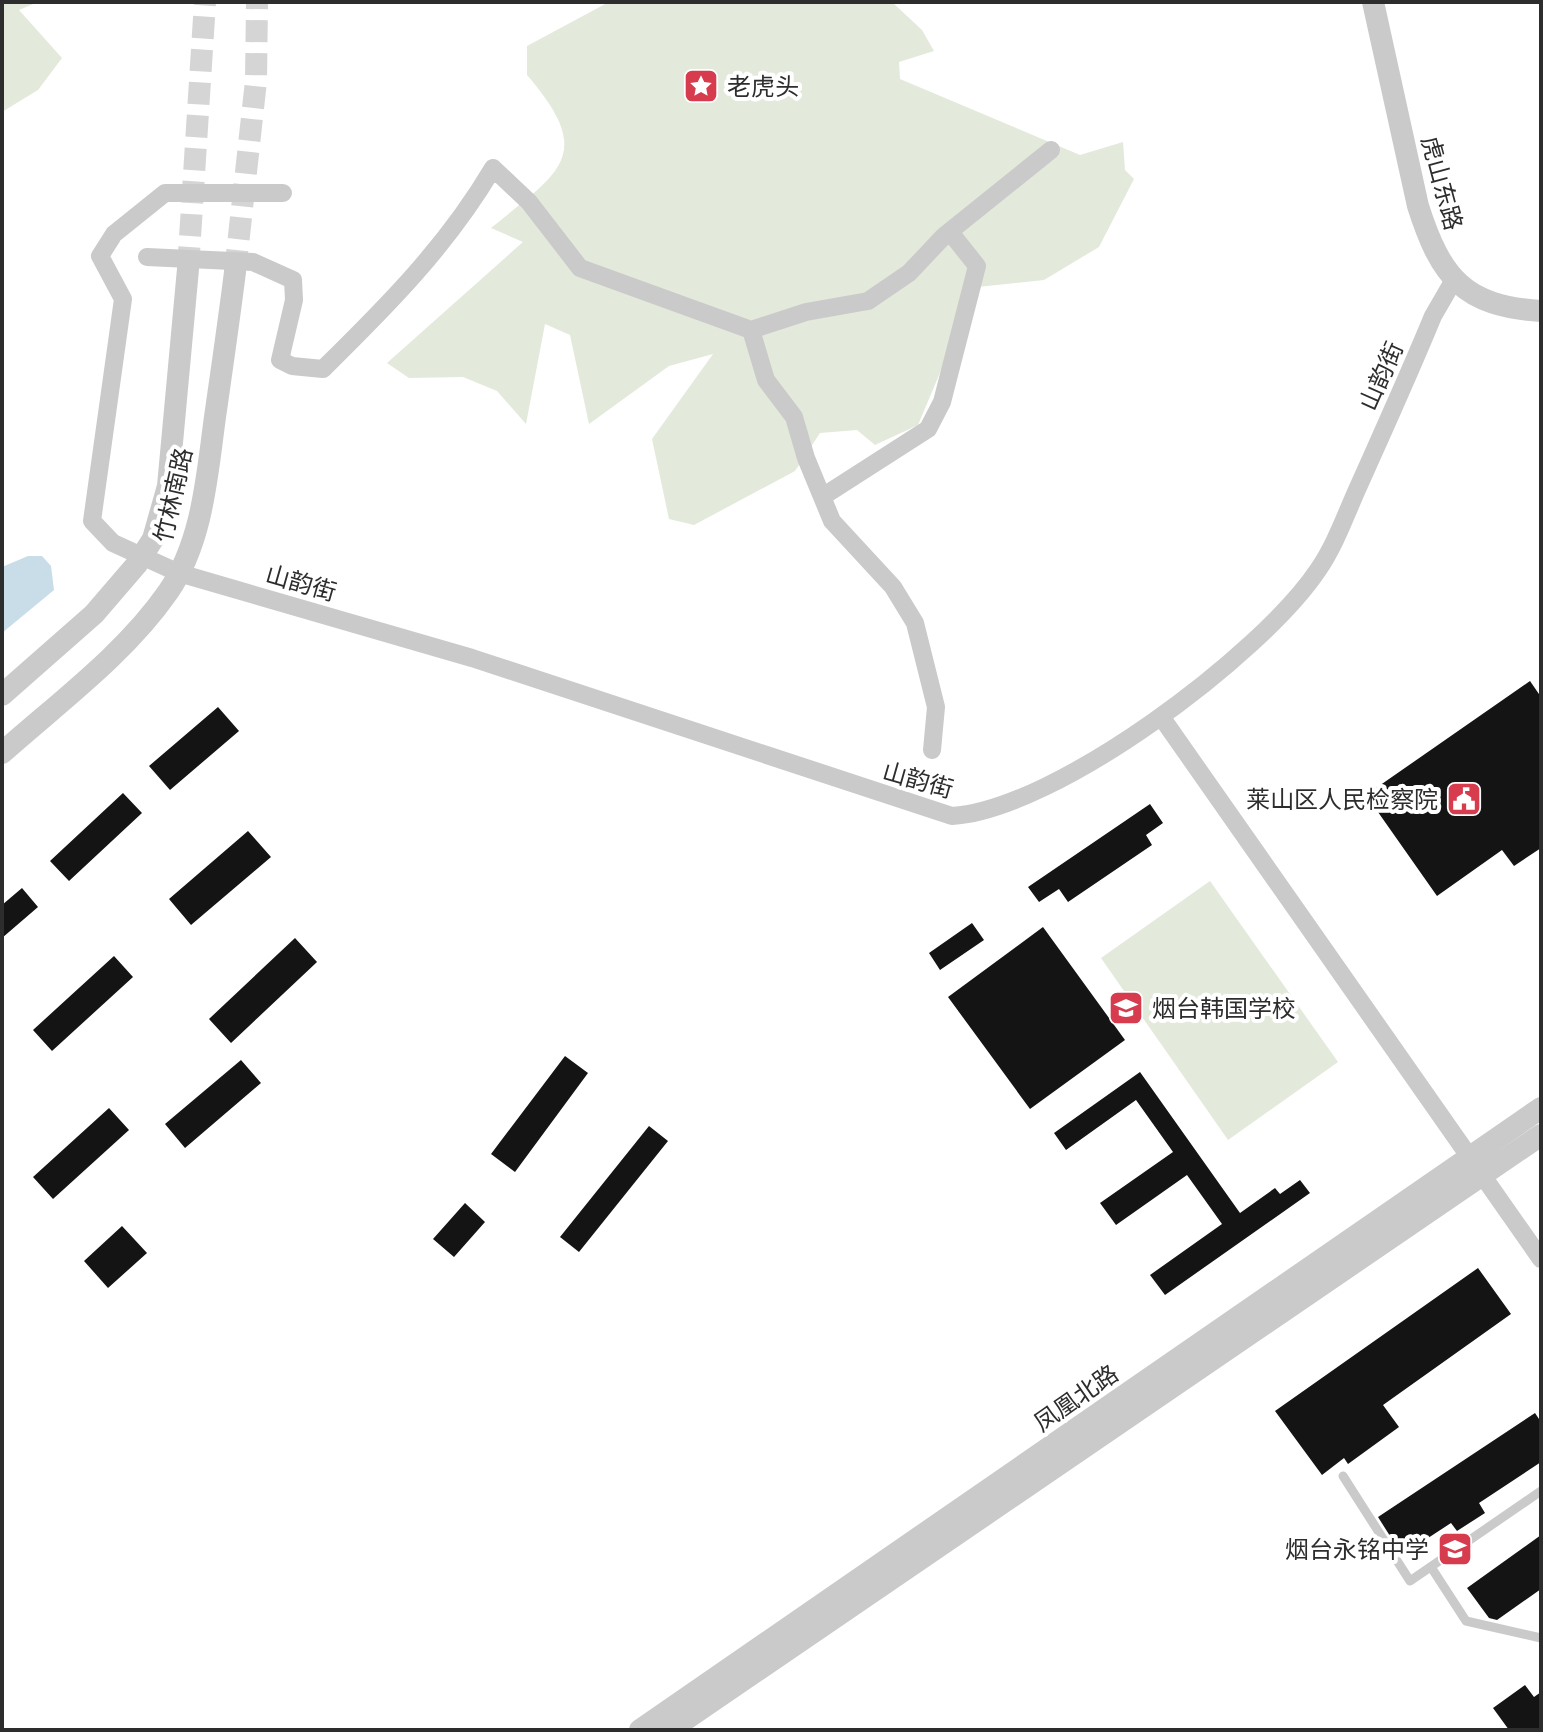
<svg xmlns="http://www.w3.org/2000/svg" width="1543" height="1732" font-family="Jost,'Noto Sans SC',sans-serif">
<style>
.green{fill:#e3e9db}
.water{fill:#c8dde8}
.building{fill:#141414}
.lines{fill:none;stroke-linecap:round;stroke-linejoin:round}
.tertiary-tunnel{stroke:#d5d5d5;stroke-width:22;stroke-dasharray:22 11;stroke-linecap:butt}
.service{stroke:#cacaca;stroke-width:9}
.minor{stroke:#cacaca;stroke-width:18}
.tertiary{stroke:#cacaca;stroke-width:22}
.labels{text-anchor:middle;dominant-baseline:central;stroke-width:8;stroke-linejoin:round;paint-order:stroke}
.poi-label{font-size:24px;fill:#2d2d2d;stroke:#fff;text-anchor:start}
.street-label{font-size:24px;fill:#2d2d2d;stroke:#fff}
</style>
<rect width="100%" height="100%" fill="#fff"/>
<!-- green -->
<path class="green" d="M2,2H38L19,10L62,58L38,90L2,112Z
M609,2H892L922,30L934,51L899,62L900,79L1080,155L1123,142L1125,170L1134,179L1099,247L1044,280L968,288L950,349L918,425L875,445L857,430L820,433L795,471L694,525L669,519L652,439L713,354L669,366L589,424L570,335L545,324L526,424L497,391L463,377L409,378L387,363L523,242L491,228C559,172 597,156 527,75V46Z
M1210,881L1338,1062L1228,1140L1101,958Z"/>
<!-- water -->
<path class="water" d="M28,556H42L51,566L54,590L2,633V567Z"/>
<!-- building -->
<path class="building" d="M1530,681L1541,697V848L1514,866L1502,850L1437,896L1366,795Z
M218,707L239,731L170,790L149,766Z
M123,793L142,813L69,881L50,861Z
M1150,804L1163,823L1146,835L1152,845L1068,902L1059,889L1039,902L1028,887Z
M248,831L271,857L191,925L169,899Z
M22,888L38,907L2,938V905Z
M972,923L984,940L940,970L929,953Z
M1043,927L1125,1040L1030,1109L948,997Z
M295,938L317,962L231,1043L209,1019Z
M114,956L133,977L52,1051L33,1030Z
M565,1056L588,1073L515,1172L491,1154Z
M241,1060L261,1083L185,1148L165,1124Z
M1140,1072L1240,1213L1275,1188L1280,1194L1300,1180L1310,1193L1165,1295L1150,1275L1222,1224L1187,1175L1116,1225L1100,1203L1173,1152L1136,1100L1066,1150L1054,1133Z
M109,1108L129,1130L53,1199L33,1177Z
M649,1126L668,1141L579,1252L560,1237Z
M465,1203L485,1222L454,1257L433,1239Z
M122,1226L147,1253L108,1288L84,1261Z
M1478,1268L1511,1314L1383,1405L1399,1427L1348,1464L1344,1458L1322,1475L1275,1411Z
M1535,1413L1541,1422V1462L1479,1503L1485,1513L1457,1531L1451,1523L1402,1555L1378,1517Z
M1541,1535V1589L1497,1620L1489,1618L1467,1588Z
M1525,1685L1534,1697L1541,1692V1730H1509L1493,1708Z"/>
<g class="lines">
<!-- tertiary-tunnel -->
<path class="tertiary-tunnel" d="M188,269L205,2
M235,272L256,81L257,2"/>
<!-- service -->
<path class="service" d="M1343,1476L1410,1581L1541,1491
M1431,1567L1466,1621L1541,1638"/>
<!-- minor -->
<path class="minor" d="M283,193H165L114,234L100,256L123,299L92,521L113,543L179,573L472,658L952,816C1055,810 1261,655 1318,570C1336,544 1347,511 1360,483C1385,427 1410,372 1433,316L1455,278
M147,257L253,262L293,280L294,300L280,360L292,366L323,369C387,306 447,246 493,168L529,202L580,268L751,330L766,380L794,417L806,458L832,521L893,587L915,623L936,707L932,750
M751,330L806,312L868,301L909,273L944,236L1051,150
M822,497L928,429L942,402L977,266L950,232
M1162,718L1541,1259"/>
<!-- tertiary -->
<path class="tertiary" d="M1373,2L1418,206C1441,278 1464,306 1541,311
M2,695L94,614L137,564L153,539L168,486L188,269
M2,753C58,703 125,654 168,592C203,541 207,475 215,417C222,368 229,320 235,272
M640,1730L1541,1108
M670,1730L1541,1135"/>
</g>
<!-- icons -->
<defs>
<g id="sight-square" transform="scale(1.8)"><rect x="-9" y="-9" width="18" height="18" rx="4" fill="#d73b4e" stroke="#fff"/><path d="M0-6L1.8-2.2L6-1.7L2.9 1.2L3.7 5.4L0 3.3L-3.7 5.4L-2.9 1.2L-6-1.7L-1.8-2.2Z" fill="#fff"/></g>
<g id="civic-square" transform="scale(1.8)"><rect x="-9" y="-9" width="18" height="18" rx="4" fill="#d73b4e" stroke="#fff"/><path d="M-.6-6.5H3V-4.5H.6V-3L4-1V1h2V6H-6V1h2V-1L-.6-3ZM-1.2 2.5V6h2.4V2.5Z" fill="#fff"/></g>
<g id="school-square" transform="scale(1.8)"><rect x="-9" y="-9" width="18" height="18" rx="4" fill="#d73b4e" stroke="#fff"/><path d="M0-5L7-2L0 1L-7-2ZM-4 1L0 2.5L4 1V4Q0 6-4 4Z" fill="#fff"/></g>
</defs>
<g fill-rule="evenodd">
<use href="#sight-square" x="701" y="86"/>
<use href="#civic-square" x="1464" y="799"/>
<use href="#school-square" x="1126" y="1008"/>
<use href="#school-square" x="1455" y="1549"/>
</g>
<g class="labels">
<!-- poi labels -->
<g class="poi-label">
<text x="727" y="86">老虎头</text>
<text x="1438" y="799" text-anchor="end">莱山区人民检察院</text>
<text x="1152" y="1008">烟台韩国学校</text>
<text x="1429" y="1549" text-anchor="end">烟台永铭中学</text>
</g>
<!-- street labels -->
<g class="street-label">
<text transform="translate(1442 183) rotate(75)">虎山东路</text>
<text transform="translate(1381 376) rotate(-66)">山韵街</text>
<text transform="translate(173 495) rotate(-77)">竹林南路</text>
<text transform="translate(301 583) rotate(16)">山韵街</text>
<text transform="translate(918 780) rotate(16)">山韵街</text>
<text transform="translate(1076 1398) rotate(-35)">凤凰北路</text>
</g>
</g>
<!-- border -->
<rect width="1543" height="1732" fill="none" stroke="#2d2d2d" stroke-width="8"/>
</svg>
